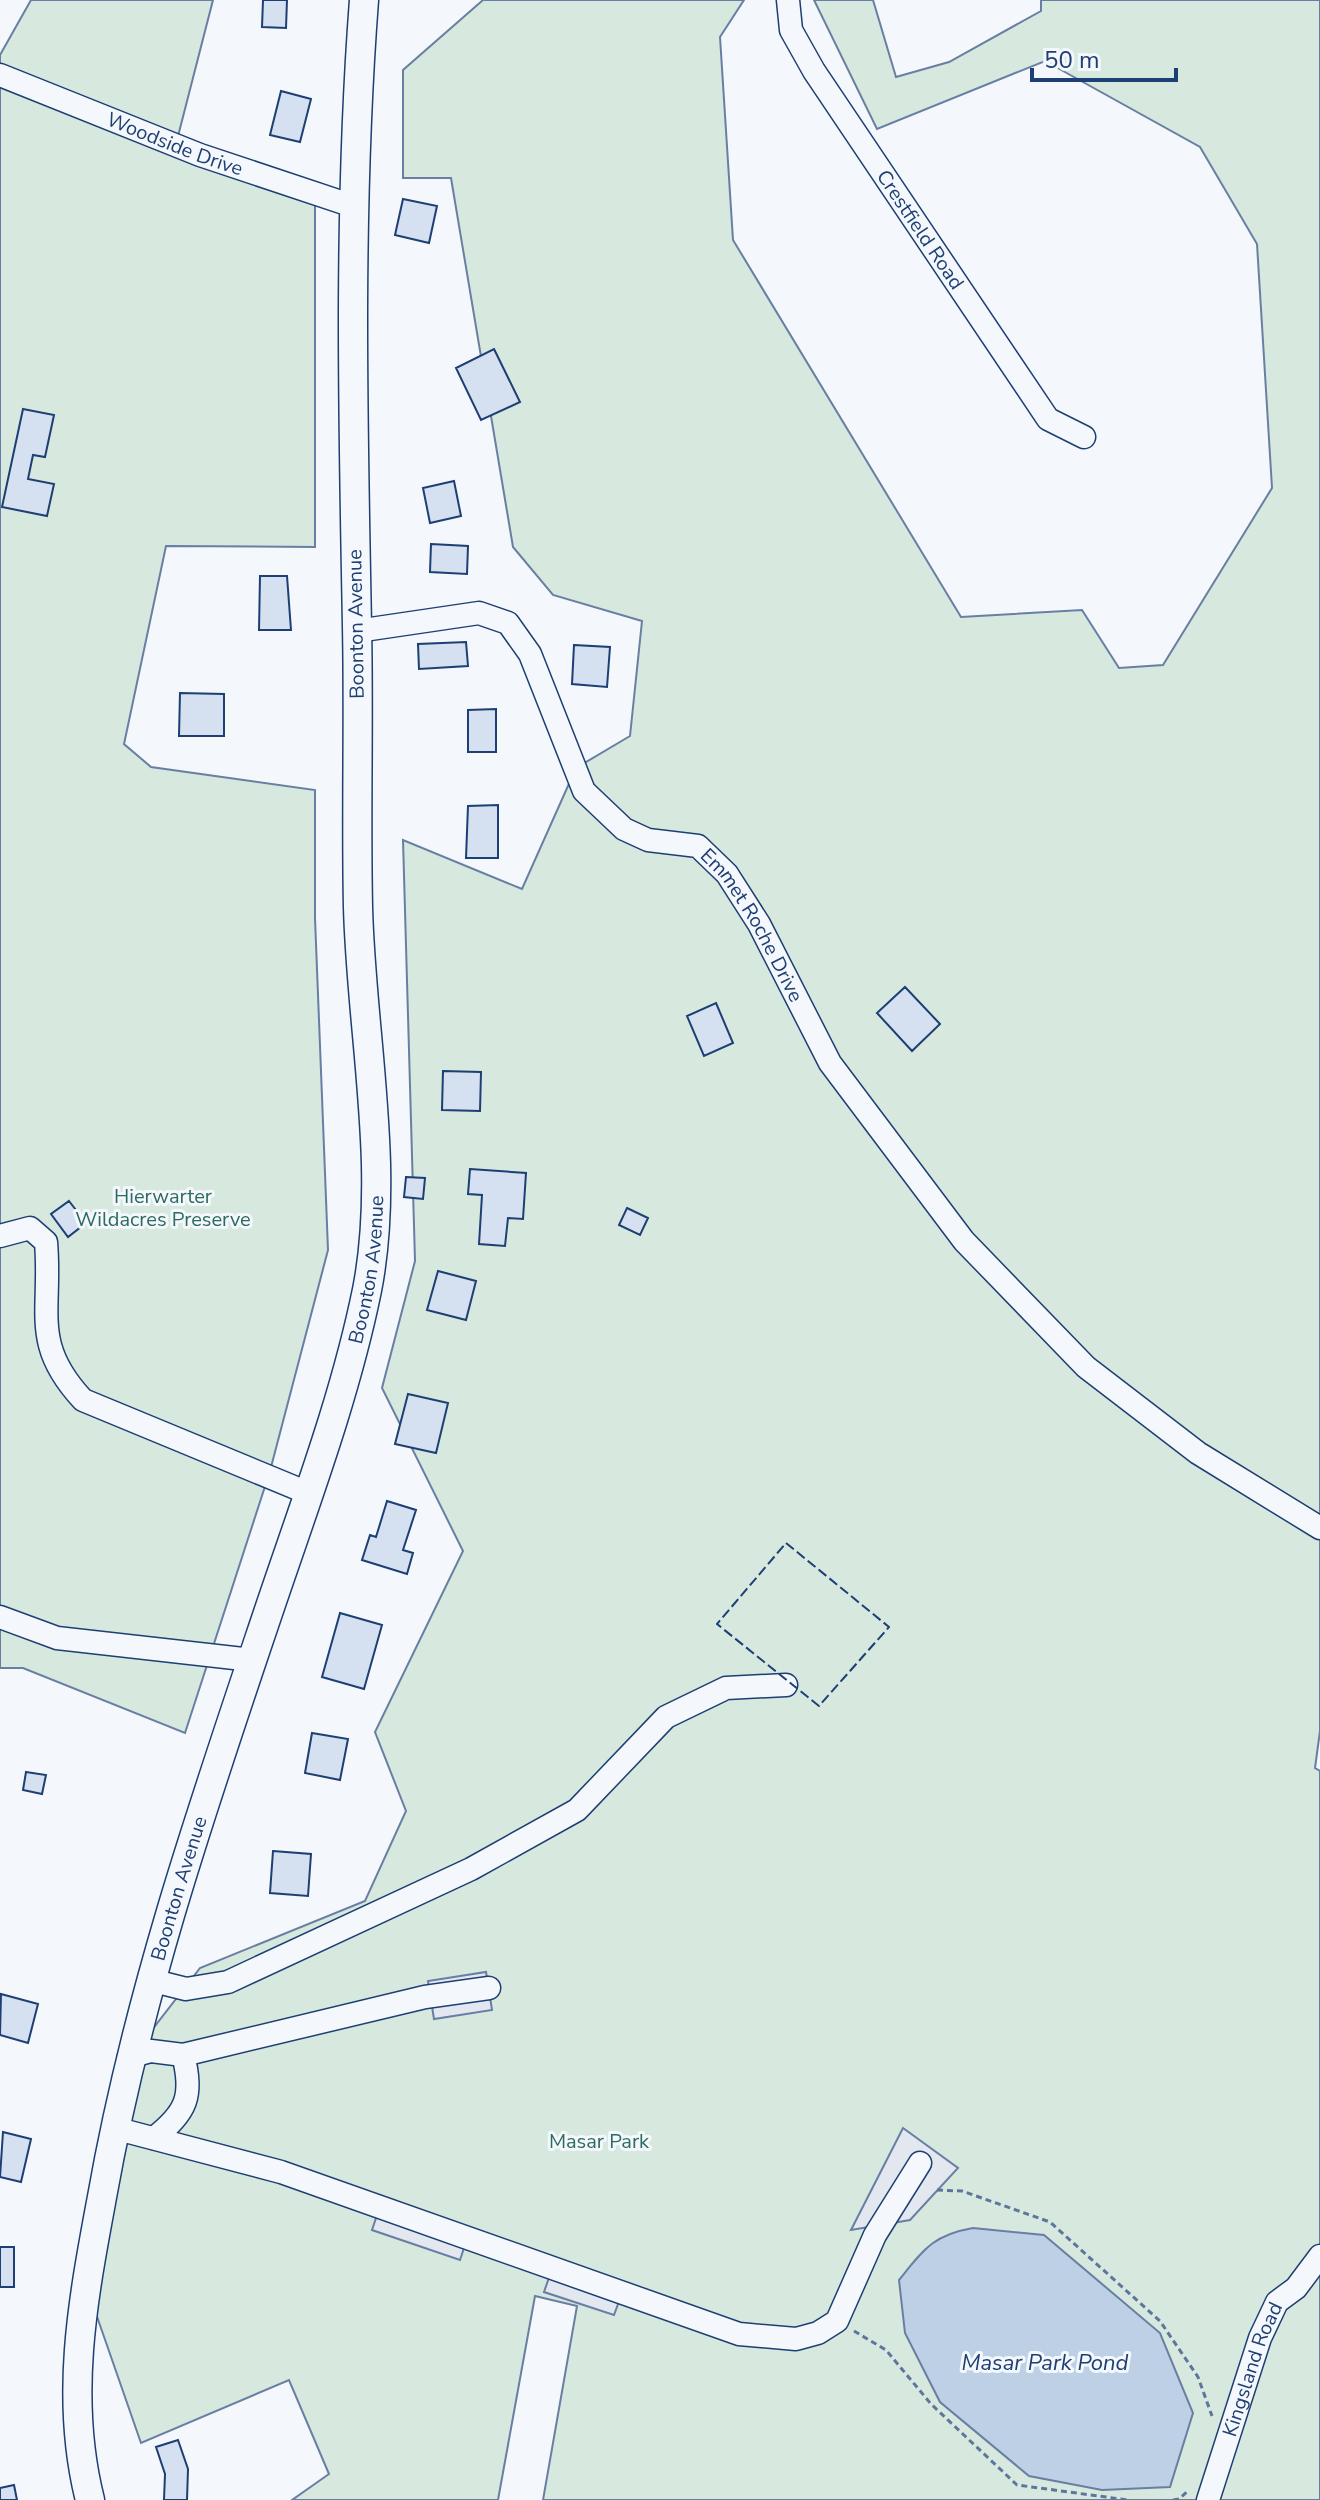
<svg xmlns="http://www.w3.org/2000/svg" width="1320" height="2500" font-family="'Nunito Sans',sans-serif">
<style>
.green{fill:#d7e8df;stroke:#687fa3;stroke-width:2}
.parking{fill:#e3e8f0;stroke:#687fa3;stroke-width:2}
.water{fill:#bed0e5;stroke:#687fa3;stroke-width:2}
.building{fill:#d5e0f0;stroke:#1d3f73;stroke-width:2}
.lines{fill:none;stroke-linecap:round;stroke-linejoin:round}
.minor-casing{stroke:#1d3f73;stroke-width:25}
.major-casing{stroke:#1d3f73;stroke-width:31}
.path{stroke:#5e769c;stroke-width:3;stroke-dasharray:6 4;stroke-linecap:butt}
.minor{stroke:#f4f7fb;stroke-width:22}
.major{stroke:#f4f7fb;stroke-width:28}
.fence{stroke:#1d3f73;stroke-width:2;stroke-dasharray:10 4;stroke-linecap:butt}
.labels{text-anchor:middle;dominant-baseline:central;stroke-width:6;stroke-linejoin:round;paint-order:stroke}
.street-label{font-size:20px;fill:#1d3f73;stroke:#f4f7fb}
.park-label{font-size:20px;fill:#2c6c60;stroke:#f4f7fb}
.water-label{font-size:22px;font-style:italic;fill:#1d3f73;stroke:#f4f7fb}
</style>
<rect width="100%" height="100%" fill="#f4f7fb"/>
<!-- green -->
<path class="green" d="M31,0H213L176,144L315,185V547L166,546L124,744L151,767L315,790V918L328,1250L270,1471L185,1733L23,1668H0V55Z
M483,0H744L720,37L733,240L961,617L1082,610L1119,668L1163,665L1272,488L1257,244L1200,147L1045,61L877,129L814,0H873L896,77L949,62L1041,11V0H1320V1731L1315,1768L1320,1771V2500H543L577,2306L535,2296L498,2500H292L329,2474L289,2380L141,2443L94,2308L148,2035L200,1968L365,1901L406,1811L375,1732L463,1551L382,1388L415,1261L403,840L522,889L576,768L630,736L642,621L553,595L513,547L451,178H403V70Z"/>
<!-- parking -->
<path class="parking" d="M486,1972L492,2010L434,2019L428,1981Z
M903,2128L958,2168L910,2220L851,2230Z
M379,2209L467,2239L460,2260L372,2230Z
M552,2269L622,2293L614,2315L544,2292Z"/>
<!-- water -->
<path class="water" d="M973,2228L1044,2235L1160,2333L1193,2413L1170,2487L1102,2490L1029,2476L940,2402L905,2333L899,2280C924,2249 933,2235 973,2228Z"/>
<!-- building -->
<path class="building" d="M263,0H287L286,28L262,27Z
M281,91L311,99L300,142L270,135Z
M403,199L437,206L429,243L395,235Z
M494,349L520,402L481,420L456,368Z
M23,409L54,415L45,457L33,455L28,479L54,484L47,516L2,507Z
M454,481L461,516L430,523L423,488Z
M431,544L468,546L467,574L430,572Z
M260,576H287L291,630H259Z
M466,642L468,666L419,669L418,644Z
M574,645L610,647L607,687L572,684Z
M180,693L224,694V736H179Z
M496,709V752H468V710Z
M498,805V858H466L468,806Z
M905,987L940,1024L912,1051L877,1013Z
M716,1003L733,1043L704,1056L687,1016Z
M443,1071L481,1072L480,1111L442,1110Z
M470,1169L526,1173L523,1219L508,1218L505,1246L479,1244L482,1195L468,1194Z
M406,1177L425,1178L423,1199L404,1197Z
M69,1201L86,1223L68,1237L51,1214Z
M627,1208L648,1218L640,1235L619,1225Z
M438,1271L476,1281L466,1320L427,1310Z
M408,1394L448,1403L436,1453L395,1444Z
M387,1501L416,1510L403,1550L413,1553L407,1574L362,1560L370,1535L376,1537Z
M340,1613L382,1625L364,1689L322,1677Z
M312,1733L348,1739L340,1780L305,1773Z
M26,1772L46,1775L42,1794L23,1790Z
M273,1851L311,1854L308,1896L270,1893Z
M1,1994L38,2004L28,2043L0,2035Z
M3,2132L31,2139L21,2182L0,2177Z
M0,2247H14V2287H0Z
M178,2440L188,2469L187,2500H164L165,2474L156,2447Z
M14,2485L17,2500H0V2488Z"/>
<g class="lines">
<!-- minor casing -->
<g class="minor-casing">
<g id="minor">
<path id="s1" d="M788,0L791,30L814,71L1048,419L1084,437"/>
<path id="s2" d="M0,75L200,155L353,206"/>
<path id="s3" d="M357,631L479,613L508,623L530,654L584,791L624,829L648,840L698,846L727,874L759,924L830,1063L964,1241L1086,1367L1198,1453L1320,1528"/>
<path d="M0,1236L30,1228L46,1242C52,1312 30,1343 83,1400L308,1493"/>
<path d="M0,1617L57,1638L252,1660"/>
<path d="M150,1980L186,1989L228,1982L471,1869L577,1810L666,1717L726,1688L786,1685"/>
<path d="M183,2055L425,1997L489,1988"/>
<path d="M129,2057L151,2051L183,2055C194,2096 186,2113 154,2138"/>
<path d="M114,2128L281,2172L739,2334L796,2339L818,2333L837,2321L875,2235L920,2163"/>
<path id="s4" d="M1208,2500L1260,2338L1277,2302L1296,2288L1320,2256"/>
</g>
</g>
<!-- major casing -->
<g class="major-casing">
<g id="major">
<path id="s5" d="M90,2500C64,2397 83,2299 102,2197C138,1993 204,1803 270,1607C305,1503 345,1398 367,1290C391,1169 361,1031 358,907C356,814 359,720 357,626C353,417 348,209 364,0"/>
</g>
</g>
<!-- path -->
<path class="path" d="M937,2190L962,2191L1050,2222L1160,2321L1198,2377L1212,2416
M854,2331L886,2350L931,2404L1017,2485L1128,2500
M1173,2500L1179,2499L1189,2490"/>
<!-- minor -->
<use href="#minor" class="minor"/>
<!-- major -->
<use href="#major" class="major"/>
<!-- fence -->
<path class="fence" d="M786,1543L889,1627L819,1706L717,1624Z"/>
</g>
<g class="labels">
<!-- street labels -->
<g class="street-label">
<text stroke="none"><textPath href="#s2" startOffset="188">Woodside Drive</textPath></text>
<text stroke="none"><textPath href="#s1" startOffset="268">Crestfield Road</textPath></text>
<text transform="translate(356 624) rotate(-91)">Boonton Avenue</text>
<text stroke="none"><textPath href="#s3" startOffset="568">Emmet Roche Drive</textPath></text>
<text stroke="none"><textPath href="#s5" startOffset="1272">Boonton Avenue</textPath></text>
<text stroke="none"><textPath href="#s5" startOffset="624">Boonton Avenue</textPath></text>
<text stroke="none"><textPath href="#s4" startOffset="138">Kingsland Road</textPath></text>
</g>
<!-- park labels -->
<g class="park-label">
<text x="163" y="1196">Hierwarter<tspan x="163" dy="23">Wildacres Preserve</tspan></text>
<text x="599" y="2141">Masar Park</text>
</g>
<!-- water labels -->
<g class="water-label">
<text x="1045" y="2363">Masar Park Pond</text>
</g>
</g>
<!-- scale -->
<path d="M1032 68v12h144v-12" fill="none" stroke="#1d3f73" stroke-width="4"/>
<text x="1044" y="68" font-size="24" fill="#1d3f73" stroke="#f4f7fb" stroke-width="6" paint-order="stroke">50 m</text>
</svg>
